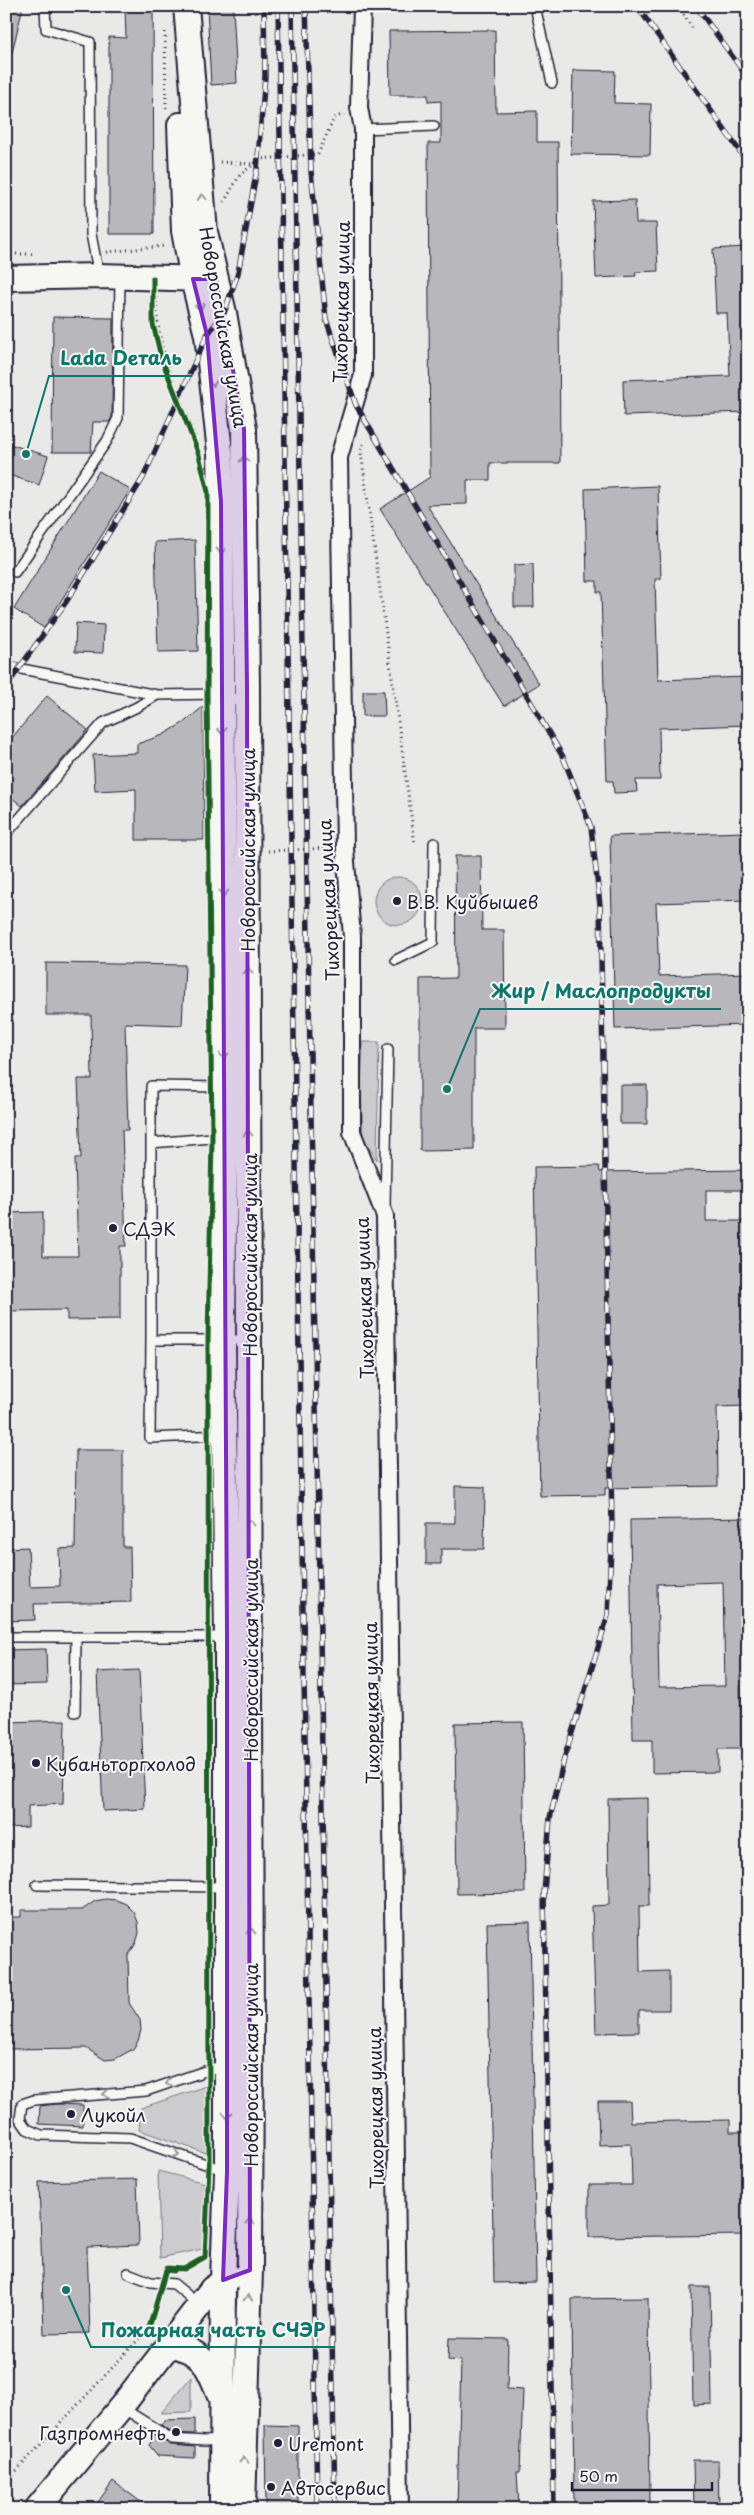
<svg xmlns="http://www.w3.org/2000/svg" width="754" height="2515" font-family="'Playpen Sans',sans-serif">
<style>
.green{fill:#ccccce;stroke:#777784}
.building{fill:#b8b8bc;stroke:#22223b;fill-rule:evenodd}
.lines{fill:none;stroke-linecap:round;stroke-linejoin:round}
.lane-casing{stroke:#22223b;stroke-width:12}
.street-casing{stroke:#22223b;stroke-width:20}
.secondary-casing{stroke:#22223b;stroke-width:28}
.path{stroke:#22223b;stroke-width:3;stroke-dasharray:1 4;stroke-linecap:butt}
.lane{stroke:#f6f6f2;stroke-width:9}
.street{stroke:#f6f6f2;stroke-width:16}
.secondary{stroke:#f6f6f2;stroke-width:24}
.rail-casing{stroke:#22223b;stroke-width:5.5}
.rail{stroke:#f6f6f2;stroke-width:4;stroke-dasharray:11;stroke-linecap:butt}
.cycleway-casing{stroke:#f6f6f2;stroke-width:8}
.cycleway{stroke:#1b5e20;stroke-width:5}
.oneway{stroke:#9797a0}
.marked{fill:#7b2cbf;fill-opacity:0.2;stroke:#7b2cbf;stroke-width:4;stroke-linejoin:round}
.poi-dot{fill:#22223b;stroke:#f6f6f2;stroke-width:2}
.labels{text-anchor:middle;dominant-baseline:central;stroke-width:4;stroke-linejoin:round;paint-order:stroke}
.street-label{font-size:18px;fill:#22223b;stroke:#f6f6f2}
.poi-label{font-size:18px;fill:#22223b;stroke:#f6f6f2;text-anchor:start}
.leader{fill:none;stroke:#0f766e;stroke-width:2}
.callout-dot{fill:#0f766e;stroke:#f6f6f2;stroke-width:2}
.callout-label{font-size:19px;text-anchor:middle;font-weight:bold;fill:#0f766e;stroke:#f6f6f2;stroke-width:4;stroke-linejoin:round;paint-order:stroke}
</style>
<rect width="100%" height="100%" fill="#e9e9e7"/>
<filter id="ink" filterUnits="userSpaceOnUse"><feTurbulence type="fractalNoise" baseFrequency=".02" numOctaves="2"/><feDisplacementMap in="SourceGraphic" scale="10" xChannelSelector="R" yChannelSelector="G"/><feConvolveMatrix kernelMatrix="1 2 1 2 8 2 1 2 1" color-interpolation-filters="sRGB"/></filter>
<g filter="url(#ink)">
<!-- green -->
<path class="green" d="M374 901a24 24 0 1 1 48 0a24 24 0 1 1-48 0Z
M363,1042H379L377,1160L363,1137L361,1088Z
M218,2082L217,2157L139,2130L141,2108Z
M158,2171L217,2186L216,2246L160,2258Z
M191,2377V2412L161,2413Z"/>
<!-- building -->
<path class="building" d="M6,6H23L12,53L6,52Z
M125,6H153L154,234H109V37L126,38Z
M207,6H233L237,83L211,85Z
M495,30L496,112L537,111V142H558L560,463H490V480H467V504L427,505L539,684L504,706L380,509L430,477L428,143H441V101L428,102V95H390L389,31Z
M573,70L615,71L614,103L651,104L650,155L571,154Z
M635,200L636,223H656L658,271L635,272L636,276L596,278L593,201Z
M745,247L748,412L624,416L623,380L730,376L727,313H716L713,249Z
M53,317L113,318L112,417L109,422H93L91,452H52Z
M6,443L48,456L39,485L6,474Z
M99,471L130,490L44,628L14,609Z
M658,486L661,579H655L658,680L748,677V725L659,728L660,780H636L637,792L614,793L613,781H607L601,592H597V581H587L585,489Z
M195,540L198,651L158,652L155,542Z
M533,564L534,607H514V565Z
M76,623L104,625L103,653L75,652Z
M363,691H384L385,716H363Z
M47,696L88,730L22,806L6,793V745Z
M203,707L204,840H136V789L95,791L93,755L137,753V744L163,735L183,723Z
M748,832V900L656,903L659,976L748,973V1025L615,1029L610,836Z
M455,856H481L482,930H504L505,1028H474V1150L420,1151V979L456,978Z
M46,963L185,965L182,1025L125,1023L128,1130H122L126,1246H120V1319L67,1320V1310L6,1311V1213L43,1212V1256H78L75,1158H81L78,1079H92L91,1015H46Z
M620,1085H647V1124H620Z
M599,1166L600,1172L748,1170V1190H706V1221H747L748,1406L717,1407L718,1486L605,1488V1495L540,1496L534,1167Z
M76,1450H123V1547H130L131,1602L34,1604L35,1620L6,1621L7,1548L28,1547L30,1587L60,1586L59,1549L75,1548Z
M455,1486L485,1487L484,1549H441V1564H426V1523H455Z
M748,1518V1676H740L741,1749H718V1772L652,1773V1740H633L630,1520ZM723,1582L725,1686L659,1687L657,1584Z
M46,1649L47,1684L6,1685V1650Z
M139,1670L145,1809L103,1811L97,1672Z
M65,1720L63,1804L28,1806V1827L7,1828L9,1722Z
M523,1722L525,1893L457,1894L455,1723Z
M648,1798L649,1906H639L640,1972L669,1971V2010H639V2032L596,2033L592,1906L609,1905L608,1799Z
M106,1899L116,1900L126,1904L134,1912L138,1922L139,1933L136,1943L128,1956L129,2003L140,2020L141,2030L138,2041L133,2049L115,2059L105,2060L86,2048L6,2049V1917H21V1910H82L95,1901Z
M530,1922L536,2282L494,2283L487,1923Z
M598,2101H630L631,2122L730,2120V2132H748V2235L589,2237V2185H632L631,2144L599,2145Z
M57,2104L83,2105V2126L39,2124L40,2106Z
M137,2179L139,2245L87,2247L90,2333L44,2334L39,2182Z
M691,2287H710L712,2404L693,2405Z
M648,2298L650,2502L574,2503L572,2299Z
M449,2338L508,2339L507,2389L523,2390L520,2472H517L519,2509H457L461,2361L448,2360Z
M195,2419V2434L174,2433L161,2425L165,2420Z
M265,2425L298,2426V2509H266Z
M155,2436L171,2445L195,2447V2458L158,2456L149,2445Z
M693,2460H718L719,2509H694Z
M113,2481L150,2509H93Z"/>
<g class="lines">
<!-- lane casing -->
<g class="lane-casing">
<path id="lane" d="M45,6L46,29L90,42L91,234L99,276
M535,6L552,83
M363,129L434,126
M15,572L107,441L118,418L120,277
M6,666L157,695L221,694
M6,834L103,723L137,707L157,695
M396,960L433,942L434,843
M223,1087L151,1086V1340H249
M151,1143L224,1137
M385,1206L388,1049
M151,1340L150,1438L224,1435
M6,1637H226
M75,1712L76,1637
M37,1885L227,1887
M226,2171L130,2138L41,2135L27,2129L20,2119L22,2104L34,2100L146,2091L214,2068L226,2066
M128,2273L151,2282L174,2284L198,2304
M121,2407L172,2439L205,2441L222,2440"/>
</g>
<!-- street casing -->
<g class="street-casing">
<path id="street" d="M362,6L359,108L363,129V375L339,457L345,849L352,937V1132L385,1216L400,2509"/>
</g>
<!-- secondary casing -->
<g class="secondary-casing">
<path id="secondary" d="M186,6L205,232L224,313L244,429L247,688L251,2032L250,2270L243,2509
M180,125L184,231L193,279L207,335L220,452L221,502L225,1087L223,1340L227,1637V2172L223,2280L222,2509
M6,278L99,276L207,279
M169,2344C203,2352 206,2361 219,2393
M37,2509L121,2407L212,2289L230,2277"/>
</g>
<!-- path -->
<path class="path" d="M678,6L694,31
M165,32L166,111
M220,162L253,164
M224,202L240,175L260,159L318,154L334,118L344,114
M107,252L165,246
M6,254H33
M156,297C156,349 178,392 196,439
M363,444L361,452L415,844
M268,851L329,848
M6,2482L149,2328L152,2332"/>
<!-- lane -->
<use href="#lane" class="lane"/>
<!-- street -->
<use href="#street" class="street"/>
<!-- secondary -->
<use href="#secondary" class="secondary"/>
<!-- rail casing -->
<g class="rail-casing">
<path id="rail" d="M278,6L317,2509
M292,6L335,2509
M306,6L311,171L326,319L356,405L563,757L591,827L600,905L612,1524L608,1615L564,1759L550,1818L544,1892L554,2509
M637,6L748,163
M696,6L748,78
M6,687L66,602L143,478L207,335L224,313L238,273L257,169L265,76L264,6"/>
</g>
<!-- rail -->
<use href="#rail" class="rail"/>
<!-- cycleway casing -->
<g class="cycleway-casing">
<path id="cycleway" d="M153,278V324L161,357L199,455L208,492L207,695L212,1138L208,1339L209,2165L205,2257L184,2269L167,2268L166,2270
M149,2328L166,2270L174,2271"/>
</g>
<!-- cycleway -->
<use href="#cycleway" class="cycleway"/>
</g>
<!-- one-way arrows -->
<defs><path id="oneway-chevron" d="M-2-3.5L2.5 0L-2 3.5" fill="none" stroke-width="1.6" stroke-linecap="round" stroke-linejoin="round" transform="scale(1.25)"/></defs>
<g class="oneway">
<use href="#oneway-chevron" transform="translate(202 197) rotate(-95)"/>
<use href="#oneway-chevron" transform="translate(200 307) rotate(76)"/>
<use href="#oneway-chevron" transform="translate(213 383) rotate(84)"/>
<use href="#oneway-chevron" transform="translate(244 459) rotate(-91)"/>
<use href="#oneway-chevron" transform="translate(221 551) rotate(90)"/>
<use href="#oneway-chevron" transform="translate(222 731) rotate(89)"/>
<use href="#oneway-chevron" transform="translate(224 893) rotate(90)"/>
<use href="#oneway-chevron" transform="translate(248 971) rotate(-90)"/>
<use href="#oneway-chevron" transform="translate(224 1056) rotate(90)"/>
<use href="#oneway-chevron" transform="translate(248 1133) rotate(-90)"/>
<use href="#oneway-chevron" transform="translate(250 1523) rotate(-90)"/>
<use href="#oneway-chevron" transform="translate(251 1931) rotate(-90)"/>
<use href="#oneway-chevron" transform="translate(169 2083) rotate(161)"/>
<use href="#oneway-chevron" transform="translate(106 2094) rotate(176)"/>
<use href="#oneway-chevron" transform="translate(227 2115) rotate(90)"/>
<use href="#oneway-chevron" transform="translate(176 2154) rotate(19)"/>
<use href="#oneway-chevron" transform="translate(250 2221) rotate(-90)"/>
<use href="#oneway-chevron" transform="translate(248 2298) rotate(-88)"/>
<use href="#oneway-chevron" transform="translate(244 2460) rotate(-89)"/>
</g>
</g>
<!-- marked area -->
<path class="marked" d="M193,279H216L244,429L247,688L250,2270L223,2280L227,2172V1637L221,502L207,335Z"/>
<!-- markers -->
<g class="poi-dot">
<circle cx="397" cy="901" r="5"/>
<circle cx="113" cy="1228" r="5"/>
<circle cx="36" cy="1763" r="5"/>
<circle cx="71" cy="2114" r="5"/>
<circle cx="176" cy="2432" r="5"/>
<circle cx="278" cy="2443" r="5"/>
<circle cx="271" cy="2487" r="5"/>
</g>
<g class="labels">
<!-- street labels -->
<g class="street-label">
<text transform="translate(341 302) rotate(-89)">Тихорецкая улица</text>
<text transform="translate(224 327) rotate(80)">Новороссийская улица</text>
<text transform="translate(247 850) rotate(-90)">Новороссийская улица</text>
<text transform="translate(328 900) rotate(-93)">Тихорецкая улица</text>
<text transform="translate(249 1255) rotate(-90)">Новороссийская улица</text>
<text transform="translate(364 1298) rotate(-92)">Тихорецкая улица</text>
<text transform="translate(250 1660) rotate(-90)">Новороссийская улица</text>
<text transform="translate(371 1703) rotate(-91)">Тихорецкая улица</text>
<text transform="translate(250 2065) rotate(-90)">Новороссийская улица</text>
<text transform="translate(375 2108) rotate(-91)">Тихорецкая улица</text>
</g>
<!-- poi labels -->
<g class="poi-label">
<text x="407" y="901">В.В. Куйбышев</text>
<text x="123" y="1228">СДЭК</text>
<text x="46" y="1763">Кубаньторгхолод</text>
<text x="81" y="2114">Лукойл</text>
<text x="166" y="2432" text-anchor="end">Газпромнефть</text>
<text x="288" y="2443">Uremont</text>
<text x="281" y="2487">Автосервис</text>
</g>
</g>
<!-- callouts -->
<path class="leader" d="M26 454L49 376H192M447 1089L480 1009H721M66 2290L91 2347H335"/>
<g class="callout-dot">
<circle cx="26" cy="454" r="5"/>
<circle cx="447" cy="1089" r="5"/>
<circle cx="66" cy="2290" r="5"/>
</g>
<g class="callout-label">
<text x="121" y="365">Lada Dеталь</text>
<text x="601" y="998">Жир / Маслопродукты</text>
<text x="213" y="2337">Пожарная часть СЧЭР</text>
</g>
<!-- margin -->
<rect width="754" height="2515" fill="none" stroke="#f6f6f2" stroke-width="25"/>
<rect x="12" y="12" width="729" height="2490" fill="none" stroke="#22223b" stroke-width="2" filter="url(#ink)"/>
<!-- scale -->
<path d="M572 2482v8h140v-8" fill="none" stroke="#22223b" stroke-width="2.5"/>
<text x="579" y="2482" font-size="15" fill="#22223b" stroke="#f6f6f2" stroke-width="4" paint-order="stroke">50 m</text>
</svg>
